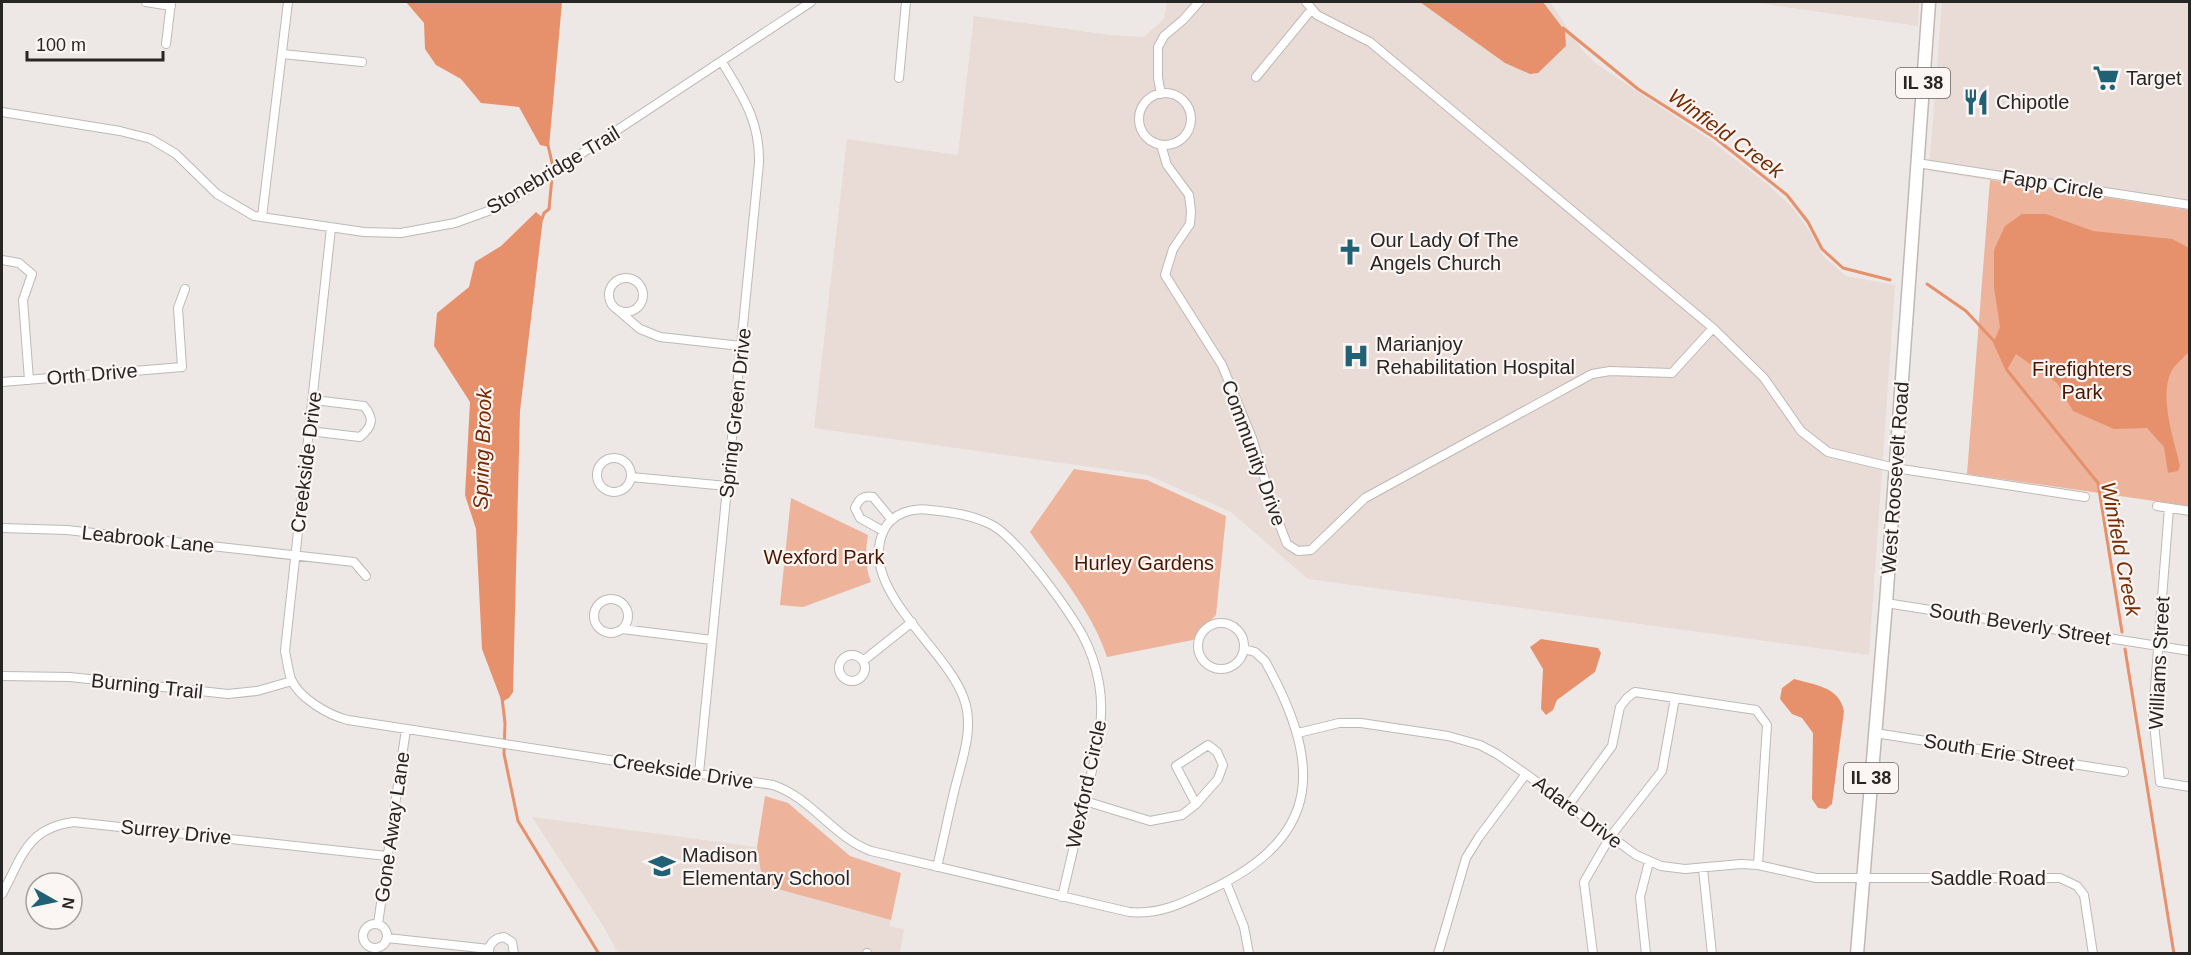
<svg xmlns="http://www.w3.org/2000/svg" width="2191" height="955" font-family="Helvetica,sans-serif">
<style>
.built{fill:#e9dbd5}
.green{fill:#edb39b}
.water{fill:#e6916c}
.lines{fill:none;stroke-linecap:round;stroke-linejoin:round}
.stream{stroke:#e6916c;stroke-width:3}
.street-casing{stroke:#beb9b7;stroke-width:10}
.primary-casing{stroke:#beb9b7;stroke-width:15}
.street{stroke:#fff;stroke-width:8}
.primary{stroke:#fff;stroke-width:12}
.labels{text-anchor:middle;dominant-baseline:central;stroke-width:4.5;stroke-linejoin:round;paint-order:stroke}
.shield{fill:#fbf5f3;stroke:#676463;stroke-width:1.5}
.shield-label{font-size:18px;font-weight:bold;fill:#282625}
.poi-label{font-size:20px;fill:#282625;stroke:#fbf5f3;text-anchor:start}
.street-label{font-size:20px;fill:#282625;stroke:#fbf5f3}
.park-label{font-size:20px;fill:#4b1600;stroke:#fbf5f3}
.water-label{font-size:21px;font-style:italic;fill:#772b00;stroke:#fbf5f3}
</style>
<rect width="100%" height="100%" fill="#ede8e5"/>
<!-- built -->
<path class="built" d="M1167,2H1550L1583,51L1598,65L1710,140L1767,184L1792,207L1811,233L1823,256L1846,276L1895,285L1869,655L1308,579L1231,512L1148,475L814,428L847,139L958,155L974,16L1110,35L1144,37L1164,19Z
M1751,2H1919L1918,26Z
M1942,2H2189V210L1929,171Z
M532,817L757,847L763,885L891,920L889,926L904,929L900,953H618L602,924Z"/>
<!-- green -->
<path class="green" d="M1990,180L2189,210V506L1967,474Z
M1074,469L1147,480L1226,516L1216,615L1193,640L1107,657C1092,611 1058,572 1030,532Z
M791,498L868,535C865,552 865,566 871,582L803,607L780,605Z
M765,796L788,803L850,856L901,873L891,920L763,885L757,847Z"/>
<!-- water -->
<path class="water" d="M406,2H562L549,147L540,145L519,107L481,103L461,79L436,65L425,49L424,23Z
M1420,2H1543L1565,31L1566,46L1538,73L1530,74L1505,63Z
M536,212L543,218L520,411L513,692L509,698L502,702L482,649L476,529L465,495L470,402L434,346L437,313L469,287L475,262L501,246Z
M2022,214H2046L2093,231L2172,239L2189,248V351C2184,358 2174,365 2171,372C2159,398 2174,440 2180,466L2178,471L2168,473L2164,447L2147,428L2114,429L2073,411L2057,383L2016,354L2007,370L1994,341L2000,327L1994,287V250L2005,226Z
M1541,639L1598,648L1601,653L1595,672L1557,700L1553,710L1546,715L1541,709L1543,669L1530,647Z
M1794,679C1814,685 1839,686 1844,711L1832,804L1826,809L1818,808L1812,799L1813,733L1802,718L1792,714L1780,699L1782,688Z"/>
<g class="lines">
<!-- stream -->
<path class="stream" d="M1563,28L1638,89L1715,138L1787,195L1808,222L1822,249L1843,268L1890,280
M542,219L544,213L549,209L553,167L548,145
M1927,284L1966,311L1994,341L2007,370L2098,483L2122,632
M2125,649L2174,954
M502,698L505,723L504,754L518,821L599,954"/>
<!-- street casing -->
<g class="street-casing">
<path id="street" d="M146,2L171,6
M166,44L171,2
M282,54L362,62
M1256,77L1312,9
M899,78L906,2
M1139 119a26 26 0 1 1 52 0a26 26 0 1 1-52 0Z
M1161,94L1158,78V47L1164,36L1183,20L1199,2
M2,112L120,131L151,139L176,154L217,194L254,216L364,232L401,233L455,223L491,210L510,201L811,2
M1161,145L1167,165L1189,195L1191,211L1190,224L1173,249L1165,275L1222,365L1252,438L1277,518L1287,544L1298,551L1311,550L1365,498L1592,374L1610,371L1672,373L1713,328L1370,42L1317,15L1306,2
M1917,163L2190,205
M262,217L288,2
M331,228L285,651C287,660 288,670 291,679C299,698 328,715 348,720L773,785C812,798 833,837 871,851L1129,912C1161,915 1185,902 1212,889C1326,835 1320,760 1265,661L1255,652L1244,649
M2,260L19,263L32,274L23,300L29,380
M609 295a17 17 0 1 1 34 0a17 17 0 1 1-34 0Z
M619,311L640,329L660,337L741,346
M1713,328L1764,378L1801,431L1828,452L1895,468L2085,497
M2,382L182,367L178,308L185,289
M309,431L360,437C372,427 375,419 364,406L314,400
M597 475a17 17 0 1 1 34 0a17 17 0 1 1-34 0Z
M631,477L727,486
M2157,506L2190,511
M2169,508L2153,714L2160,782L2190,787
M2,528L67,530L354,562L366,576
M883,531L860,518L855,508C859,499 863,495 873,497L892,520
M594 616a17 17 0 1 1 34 0a17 17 0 1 1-34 0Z
M1886,603L2190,651
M1198 646a23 23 0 1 1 46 0a23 23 0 1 1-46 0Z
M622,629L712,640
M839 668a13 13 0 1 1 26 0a13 13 0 1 1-26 0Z
M863,661L912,622
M2,676L70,677L228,694L257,691L292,681
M1298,733L1339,723H1361L1448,736L1480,745L1497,754L1526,774L1636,855L1661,866L1685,869L1741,864L1758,865L1816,878H2060L2077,886L2084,895L2093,954
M1875,733L2124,772
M1208,745L1217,752L1223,765L1218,779L1196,804L1176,766Z
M699,773L759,163C760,121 743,97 722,62
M1085,801L1150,821L1182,815L1196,804
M1568,806L1612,746L1620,707L1627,698L1635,692L1756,710L1767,725L1758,865
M937,867C943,842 948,817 954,792C961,762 975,729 964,699C947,648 856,588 884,530C892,513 914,507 930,510C952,512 972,515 992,525C1018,539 1068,609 1083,636C1091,651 1096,667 1099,683C1106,722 1095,758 1086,795C1078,829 1070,863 1062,897
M1703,869L1712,954
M1226,882L1244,927L1249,954
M2,894C22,858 26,828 74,822L387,856
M378,924L406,729
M363 936a12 12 0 1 1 24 0a12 12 0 1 1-24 0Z
M387,938L489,949
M489,952C489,943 495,938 504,937L512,942L514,954
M867,953V954
M1438,954L1466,858L1479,837L1526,774
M1593,954L1584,882L1610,837L1662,771L1675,698
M1646,954L1640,897L1649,862"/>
</g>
<!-- primary casing -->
<g class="primary-casing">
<path id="primary" d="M1857,954L1886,603L1929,2"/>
</g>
<!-- street -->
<use href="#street" class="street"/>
<!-- primary -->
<use href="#primary" class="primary"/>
</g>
<!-- icons -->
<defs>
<g id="supermarket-bare" transform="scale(2.07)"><path d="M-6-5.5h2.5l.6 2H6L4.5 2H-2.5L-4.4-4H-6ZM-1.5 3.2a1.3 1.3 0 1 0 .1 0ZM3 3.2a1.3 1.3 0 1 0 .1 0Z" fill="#216176" stroke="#fbf5f3" stroke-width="2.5" paint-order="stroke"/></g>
<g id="restaurant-bare" transform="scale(2.07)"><path d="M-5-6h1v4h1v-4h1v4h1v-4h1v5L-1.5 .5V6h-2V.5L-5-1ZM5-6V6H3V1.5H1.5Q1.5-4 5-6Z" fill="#216176" stroke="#fbf5f3" stroke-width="2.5" paint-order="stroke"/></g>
<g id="church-bare" transform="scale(2.07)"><path d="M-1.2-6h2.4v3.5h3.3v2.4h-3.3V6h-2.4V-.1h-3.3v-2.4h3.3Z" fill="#216176" stroke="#fbf5f3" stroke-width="2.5" paint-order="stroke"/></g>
<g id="hospital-bare" transform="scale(2.07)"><path d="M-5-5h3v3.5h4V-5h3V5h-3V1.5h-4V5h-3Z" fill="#216176" stroke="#fbf5f3" stroke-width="2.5" paint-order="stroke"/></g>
<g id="school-bare" transform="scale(2.07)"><path d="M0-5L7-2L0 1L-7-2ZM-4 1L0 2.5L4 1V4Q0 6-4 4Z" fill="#216176" stroke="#fbf5f3" stroke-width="2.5" paint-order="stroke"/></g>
</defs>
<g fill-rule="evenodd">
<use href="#supermarket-bare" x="2106" y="78"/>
<use href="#restaurant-bare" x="1976" y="102"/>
<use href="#church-bare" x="1350" y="252"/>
<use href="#hospital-bare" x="1356" y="356"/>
<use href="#school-bare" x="662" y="866"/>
</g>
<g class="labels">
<!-- shield labels -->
<g class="shield">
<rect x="1896" y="68" width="54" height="30" rx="4.5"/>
<rect x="1844" y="763" width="54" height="30" rx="4.5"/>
</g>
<g class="shield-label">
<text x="1923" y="83">IL 38</text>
<text x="1871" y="778">IL 38</text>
</g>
<!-- poi labels -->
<g class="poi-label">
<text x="2126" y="78">Target</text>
<text x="1996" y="102">Chipotle</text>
<text x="1370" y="240">Our Lady Of The<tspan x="1370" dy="23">Angels Church</tspan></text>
<text x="1376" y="344">Marianjoy<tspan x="1376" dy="23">Rehabilitation Hospital</tspan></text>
<text x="682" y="855">Madison<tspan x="682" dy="23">Elementary School</tspan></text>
</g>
<!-- street labels -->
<g class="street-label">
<text transform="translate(553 170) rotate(-31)">Stonebridge Trail</text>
<text transform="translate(2053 184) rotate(9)">Fapp Circle</text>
<text transform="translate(92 374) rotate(-5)">Orth Drive</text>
<text transform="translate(735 413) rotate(-84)">Spring Green Drive</text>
<text transform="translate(1254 453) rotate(70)">Community Drive</text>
<text transform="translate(306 462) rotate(-83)">Creekside Drive</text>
<text transform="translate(1895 478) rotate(-86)">West Roosevelt Road</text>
<text transform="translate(148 539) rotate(6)">Leabrook Lane</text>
<text transform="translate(2020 624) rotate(9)">South Beverly Street</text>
<text transform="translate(2159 663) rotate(-87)">Williams Street</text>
<text transform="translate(147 686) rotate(6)">Burning Trail</text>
<text transform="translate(1999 752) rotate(9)">South Erie Street</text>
<text transform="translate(683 771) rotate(9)">Creekside Drive</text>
<text transform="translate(1086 784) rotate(-78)">Wexford Circle</text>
<text transform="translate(1578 812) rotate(37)">Adare Drive</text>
<text transform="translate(392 827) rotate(-82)">Gone Away Lane</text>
<text transform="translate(176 832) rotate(6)">Surrey Drive</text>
<text x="1988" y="878">Saddle Road</text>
</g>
<!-- park labels -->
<g class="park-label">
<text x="2082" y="369">Firefighters<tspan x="2082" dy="23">Park</tspan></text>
<text x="824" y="557">Wexford Park</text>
<text x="1144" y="563">Hurley Gardens</text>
</g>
<!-- water labels -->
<g class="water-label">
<text transform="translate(1726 133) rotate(36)">Winfield Creek</text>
<text transform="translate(482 449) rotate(-88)">Spring Brook</text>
<text transform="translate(2121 549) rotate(79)">Winfield Creek</text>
</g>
</g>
<!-- border -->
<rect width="2191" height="955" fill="none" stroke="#282625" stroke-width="6"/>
<!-- north arrow -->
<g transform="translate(54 901) rotate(99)"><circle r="28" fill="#fbf5f3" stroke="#a7a2a1" stroke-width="1.5"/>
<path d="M0-4.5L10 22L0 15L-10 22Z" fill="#216176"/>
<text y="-9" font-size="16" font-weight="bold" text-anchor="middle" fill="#282625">N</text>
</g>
<!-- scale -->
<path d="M27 51v9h136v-9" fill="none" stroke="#282625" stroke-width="3"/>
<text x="36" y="51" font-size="18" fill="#282625" stroke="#fbf5f3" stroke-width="4.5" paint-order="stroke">100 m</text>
</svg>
